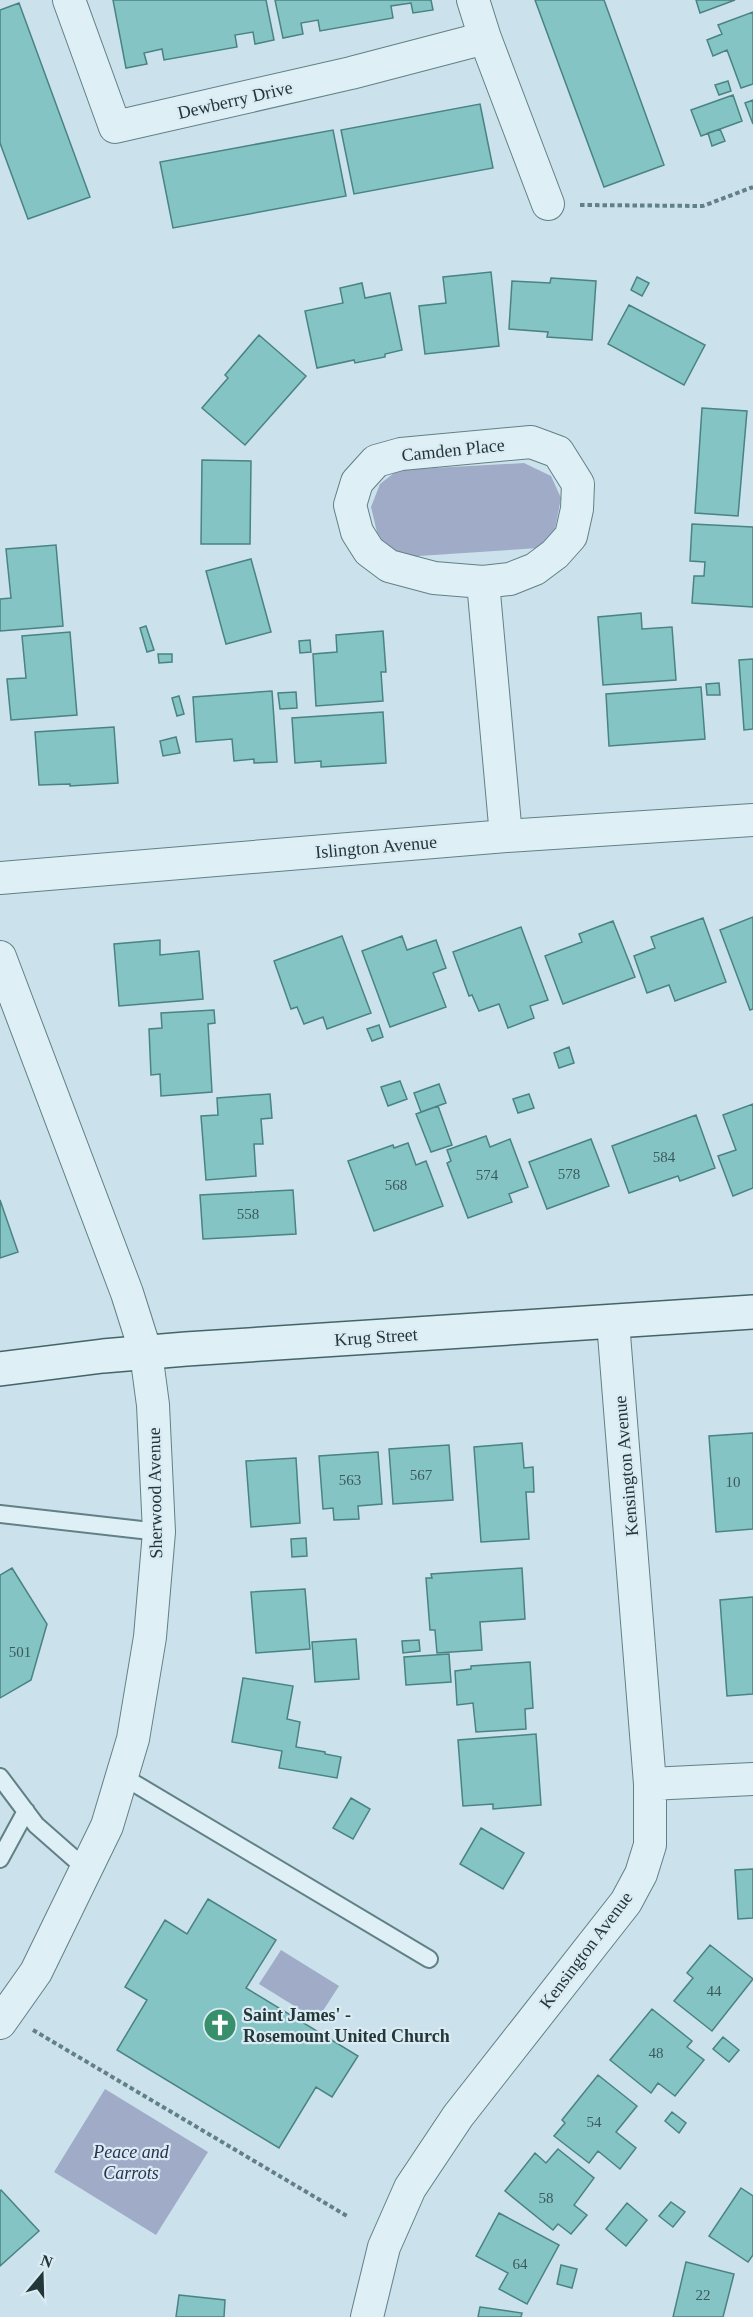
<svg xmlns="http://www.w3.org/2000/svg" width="753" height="2317" font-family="Georgia,serif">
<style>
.green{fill:#a0abc8}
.building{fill:#85c4c5;stroke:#498382;stroke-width:1.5}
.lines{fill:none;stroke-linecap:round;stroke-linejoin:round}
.lane-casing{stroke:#618186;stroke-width:20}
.street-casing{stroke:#618186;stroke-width:34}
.secondary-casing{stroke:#446568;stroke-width:36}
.path{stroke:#618186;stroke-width:4;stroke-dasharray:4.5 3;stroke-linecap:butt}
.lane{stroke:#deeff6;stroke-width:16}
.street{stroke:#deeff6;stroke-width:32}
.secondary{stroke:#deeff6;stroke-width:33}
.labels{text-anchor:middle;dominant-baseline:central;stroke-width:4.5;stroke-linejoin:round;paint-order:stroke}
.number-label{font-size:15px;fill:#3c5a5b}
.street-label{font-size:18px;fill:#233738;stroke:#daebf3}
.poi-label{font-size:18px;font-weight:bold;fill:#233738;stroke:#daebf3;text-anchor:start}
.park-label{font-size:18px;font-style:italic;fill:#2b3152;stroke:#daebf3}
</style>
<rect width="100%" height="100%" fill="#cbe1eb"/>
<!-- green -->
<path class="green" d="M524,463L551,476L561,498L554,534L539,548L403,557L385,545L377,532L371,507L380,484L398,470Z
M281,1950L339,1986L317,2020L259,1984Z
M105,2089L208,2152L156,2235L54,2172Z"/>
<!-- building -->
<path class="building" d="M113,0H266L274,40L255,44L253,32L235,35L237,47L164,60L162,49L144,53L147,64L126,68Z
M275,0H431L433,10L413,13L411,3L391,6L393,18L320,31L318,20L301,23L303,34L283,38Z
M535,0H604L664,165L604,187Z
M696,0H735L700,13Z
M19,3L90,197L28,219L0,143V10Z
M753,12V84L741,88L727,50L713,56L707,40L722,34L718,25Z
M728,81L731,91L719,95L715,85Z
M733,95L742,121L701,136L691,110Z
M753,100V124L745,103Z
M480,104L493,168L354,194L341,130Z
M720,129L725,141L712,146L708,133Z
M333,130L346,196L173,228L160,162Z
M491,272L499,346L425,354L419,306L446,303L443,277Z
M637,277L649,283L642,296L631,290Z
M551,278L596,281L592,340L547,337L548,332L509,329L512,281L550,283Z
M362,283L365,298L390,293L402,350L385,354V357L355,363L354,360L317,368L305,311L343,303L340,288Z
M629,305L705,345L684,385L608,344Z
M259,335L306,376L245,445L202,408L228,378L225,375Z
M702,408L747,411L738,516L695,513Z
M202,460L251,461L250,544H201Z
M692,524L753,527V607L692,603L694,576H704L705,562L690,561Z
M56,545L63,626L0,631V599L11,598L6,549Z
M251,559L271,632L226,644L206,571Z
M641,613L642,629L672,627L676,680L603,685L598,617Z
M146,626L154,650L147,652L140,628Z
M383,631L386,672H381L383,701L316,706L313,654L337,652L336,635Z
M70,632L77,715L11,720L7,679L26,678L22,636Z
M310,640L311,652L300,653L299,641Z
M158,654H172V662L159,663Z
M753,659V729L744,730L739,660Z
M719,683L720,695H707L706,684Z
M701,687L705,739L609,746L606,694Z
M272,691L277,762L254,763V759L234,761L232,739L196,742L193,697Z
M296,692L297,708L280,709L278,693Z
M179,696L184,714L177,716L172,698Z
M383,712L386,763L321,767V761L295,763L292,718Z
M114,727L118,783L70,786V784L39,785L35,732Z
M176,737L180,753L163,756L160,741Z
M753,917V1009L750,1010L720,930Z
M703,918L726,982L675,1001L669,985L647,993L634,956L655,948L651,937Z
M613,921L635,977L563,1004L545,956L582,942L579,934Z
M521,927L548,1000L530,1006L534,1018L508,1028L499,1004L479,1011L472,995L469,996L453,952Z
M342,936L371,1013L327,1029L323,1017L304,1024L297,1007L291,1009L274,961Z
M402,936L407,950L436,940L446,968L433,973L446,1007L390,1027L362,951Z
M160,940V955L199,951L203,999L119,1006L114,944Z
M214,1010L215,1023L208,1024L212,1092L161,1096L160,1074L151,1075L149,1029L162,1028L161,1013Z
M379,1025L383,1037L372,1041L367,1029Z
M569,1047L574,1063L559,1068L554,1053Z
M400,1081L407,1099L388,1106L381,1087Z
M439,1084L446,1103L421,1112L414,1093Z
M270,1094L272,1118L261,1119L263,1144H254L256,1176L206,1180L201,1116L218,1115L217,1098Z
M529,1094L534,1108L518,1113L513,1099Z
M753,1104V1188L733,1196L718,1156L736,1150L723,1115Z
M438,1106L452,1145L431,1152L416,1114Z
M696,1115L715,1168L680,1181L678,1176L629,1193L612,1146Z
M486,1136L490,1147L510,1139L528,1187L509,1194L512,1202L468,1218L447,1163L451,1161L447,1150Z
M591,1139L609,1186L547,1209L529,1162Z
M408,1143L416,1165L426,1161L443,1206L374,1231L348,1161L393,1145L394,1148Z
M293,1190L296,1234L203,1239L200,1195Z
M0,1200L18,1252L0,1258Z
M753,1433V1529L716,1532L709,1436Z
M522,1443L524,1468L533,1467L534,1492H526L529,1539L481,1542L474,1447Z
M449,1445L453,1500L393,1504L389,1449Z
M378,1452L382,1504L358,1506L359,1519L334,1520L333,1508L323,1509L319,1456Z
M296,1458L300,1523L251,1527L246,1461Z
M306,1538L307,1556L292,1557L291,1539Z
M12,1568L47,1624L31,1680L0,1698V1575Z
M522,1568L525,1619L480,1622L482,1650L437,1653L435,1630H430L426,1578H432L431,1574Z
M305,1589L310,1649L256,1653L251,1592Z
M753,1597V1694L727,1696L720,1600Z
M356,1639L359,1679L315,1682L312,1642Z
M419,1640L420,1651L403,1653L402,1641Z
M449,1654L451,1682L406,1685L404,1657Z
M530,1662L533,1708L525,1709L526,1729L476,1732L473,1703L457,1705L455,1671L471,1669V1666Z
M243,1678L293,1686L287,1719L300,1722L296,1747L325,1752V1754L341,1757L337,1778L279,1768L282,1751L232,1742Z
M536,1734L541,1805L493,1809V1804L463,1806L458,1740Z
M351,1798L370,1809L353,1839L333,1828Z
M481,1828L524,1853L503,1889L460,1864Z
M753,1869V1918L738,1919L735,1870Z
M208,1899L276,1940L246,1988L358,2056L332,2097L316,2087L279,2148L117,2050L147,2000L125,1987L165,1920L187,1934Z
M710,1945L753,1979L712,2031L674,2001L693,1978L687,1973Z
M652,2009L692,2041L687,2047L704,2060L675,2096L658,2083L651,2093L610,2060Z
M723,2037L739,2050L729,2062L713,2049Z
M598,2075L637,2106L616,2132L636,2148L620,2169L598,2151L589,2163L554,2136L565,2123L562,2120Z
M672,2112L686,2123L679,2133L665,2121Z
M558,2149L594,2178L574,2205L587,2215L571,2234L558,2224L553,2230L505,2191L535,2153L546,2163Z
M741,2188L753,2196V2255L748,2262L709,2236Z
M1,2190L39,2231L0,2266V2191Z
M671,2202L685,2212L673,2227L659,2216Z
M627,2203L647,2220L626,2246L606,2229Z
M499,2213L559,2245L527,2304L499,2289L508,2273L476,2256Z
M686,2262L734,2274L723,2317H673Z
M561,2265L577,2269L572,2288L557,2284Z
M179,2295L225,2300L224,2317H176Z
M480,2307L522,2313L521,2317H478Z"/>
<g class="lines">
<!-- lane casing -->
<g class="lane-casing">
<path id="lane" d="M0,1514L159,1532
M122,1776L429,1959
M0,1777L36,1825L86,1869
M0,1859L26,1811"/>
</g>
<!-- street casing -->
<g class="street-casing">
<path id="street" d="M69,0L115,127L351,73L485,38L473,0
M485,38L548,204
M531,442L558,452L578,484L577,509L571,536L555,554L535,569L510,579L483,582L434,578L389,566L369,551L357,532L350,505L357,482L376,461L401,454Z
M483,582L506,836
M0,878L506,836L753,820
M0,957L127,1293L146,1353L153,1405L159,1532L150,1637L133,1739L107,1826L36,1972L0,2023
M650,1784L753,1779
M367,2317L384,2247L410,2188L458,2116L626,1902L641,1874L650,1845V1784L613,1322"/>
</g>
<!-- secondary casing -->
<g class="secondary-casing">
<path id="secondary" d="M0,1369L103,1356L186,1349L753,1312"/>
</g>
<!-- path -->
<path class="path" d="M580,205L703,206L753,187
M33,2030L347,2216"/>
<!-- lane -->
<use href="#lane" class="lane"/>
<!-- street -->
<use href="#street" class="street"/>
<!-- secondary -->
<use href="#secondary" class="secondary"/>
</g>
<!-- icons -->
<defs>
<g id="church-disc" transform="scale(1.725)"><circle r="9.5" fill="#378f6b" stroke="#daebf3"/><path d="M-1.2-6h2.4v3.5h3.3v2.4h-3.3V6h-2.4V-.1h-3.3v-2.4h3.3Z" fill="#fff"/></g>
</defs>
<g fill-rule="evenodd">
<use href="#church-disc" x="220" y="2025"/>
</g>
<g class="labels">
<!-- number labels -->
<g class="number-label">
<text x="664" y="1157">584</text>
<text x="569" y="1174">578</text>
<text x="487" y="1175">574</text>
<text x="396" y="1185">568</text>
<text x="248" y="1214">558</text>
<text x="421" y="1475">567</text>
<text x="350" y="1480">563</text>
<text x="733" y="1482">10</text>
<text x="20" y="1652">501</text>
<text x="714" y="1991">44</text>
<text x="656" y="2053">48</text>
<text x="594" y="2122">54</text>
<text x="546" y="2198">58</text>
<text x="520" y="2264">64</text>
<text x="703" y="2295">22</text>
</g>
<!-- street labels -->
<g class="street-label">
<text transform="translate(235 100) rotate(-13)">Dewberry Drive</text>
<text transform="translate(453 450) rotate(-6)">Camden Place</text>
<text transform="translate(376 847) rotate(-5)">Islington Avenue</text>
<text transform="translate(376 1337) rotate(-4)">Krug Street</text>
<text transform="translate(626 1466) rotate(-95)">Kensington Avenue</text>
<text transform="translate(155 1493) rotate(-91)">Sherwood Avenue</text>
<text transform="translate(586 1950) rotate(-53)">Kensington Avenue</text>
</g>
<!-- poi labels -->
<g class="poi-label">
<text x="243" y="2015">Saint James' -<tspan x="243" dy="21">Rosemount United Church</tspan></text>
</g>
<!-- park labels -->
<g class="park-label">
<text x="131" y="2152">Peace and<tspan x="131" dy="21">Carrots</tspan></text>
</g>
</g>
<!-- north arrow -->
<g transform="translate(42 2275) rotate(19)" stroke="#daebf3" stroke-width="4.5" paint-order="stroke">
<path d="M0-4.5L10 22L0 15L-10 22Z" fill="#233738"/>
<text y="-9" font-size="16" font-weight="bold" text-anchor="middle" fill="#233738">N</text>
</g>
</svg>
